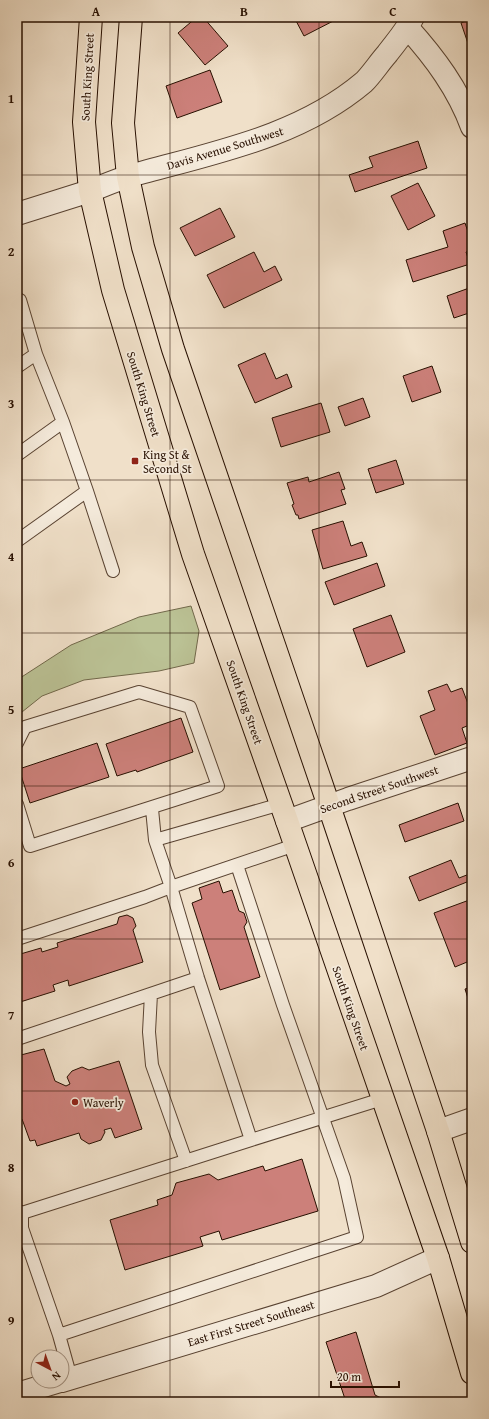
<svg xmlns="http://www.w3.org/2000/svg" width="489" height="1419" font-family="'Gentium Book Plus',serif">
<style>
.green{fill:#bbc295;stroke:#71684a}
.building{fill:#cc807a;stroke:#270f00}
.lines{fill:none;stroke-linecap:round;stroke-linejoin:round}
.service-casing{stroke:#594332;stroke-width:14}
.minor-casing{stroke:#594332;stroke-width:24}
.tertiary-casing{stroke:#594332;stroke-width:24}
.primary-casing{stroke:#270f00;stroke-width:24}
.service{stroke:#f5ebdc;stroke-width:12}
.minor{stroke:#f5ebdc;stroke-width:22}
.tertiary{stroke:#f5ebdc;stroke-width:22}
.primary{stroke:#f0e0c9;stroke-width:22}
.grid{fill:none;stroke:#270f00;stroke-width:1;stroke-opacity:0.55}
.poi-dot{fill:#8f2418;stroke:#f5ebdc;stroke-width:1.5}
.labels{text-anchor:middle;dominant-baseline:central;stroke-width:3.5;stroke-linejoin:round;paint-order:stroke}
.street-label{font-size:12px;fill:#270f00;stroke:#f5ebdc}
.poi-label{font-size:12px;fill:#270f00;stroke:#f5ebdc;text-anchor:start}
.neatline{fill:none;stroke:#270f00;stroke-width:1.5}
.grid-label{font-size:13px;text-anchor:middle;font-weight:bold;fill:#270f00}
</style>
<rect width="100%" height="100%" fill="#f0e0c9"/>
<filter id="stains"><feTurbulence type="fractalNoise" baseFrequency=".005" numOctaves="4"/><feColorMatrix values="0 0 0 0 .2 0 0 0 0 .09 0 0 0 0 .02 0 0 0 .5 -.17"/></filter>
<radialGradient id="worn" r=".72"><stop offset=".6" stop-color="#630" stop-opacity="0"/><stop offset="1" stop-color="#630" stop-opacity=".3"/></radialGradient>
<!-- green -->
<path class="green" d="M191,606L199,631L194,663L159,671L84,680L42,696L17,716V680L71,645L139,617Z"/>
<!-- building -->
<path class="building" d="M197,17H203L228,46L205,65L178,33Z
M294,17H341L304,36Z
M472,18V55L461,23Z
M210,70L222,102L177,118L166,86Z
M418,141L427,168L355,192L349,175L373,167L369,157Z
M418,183L435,216L408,230L391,196Z
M220,208L235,237L195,256L180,228Z
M465,223L472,244V250L466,252L470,264L413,282L406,260L448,247L443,231Z
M254,252L264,272L275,266L282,280L224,308L207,275Z
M472,287V312L454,318L447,296Z
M265,353L276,379L287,374L292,387L255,403L238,365Z
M432,366L441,392L412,402L403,376Z
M363,398L370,417L345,426L338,407Z
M321,403L330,432L281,447L272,418Z
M396,460L404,484L376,493L368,469Z
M339,472L345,489L341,490L346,504L299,519L298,515H296L292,505L294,504L287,483L308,477L309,482Z
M343,521L351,546L362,542L367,556L323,569L312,530Z
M377,563L385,586L334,605L325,582Z
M391,615L405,652L367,667L353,629Z
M447,684L451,692L462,688L472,714V724L462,728L467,743L435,755L420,716L435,710L428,691Z
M181,718L193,752L137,772L136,770L117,776L106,744Z
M97,743L109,777L30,803L19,769Z
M458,803L464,821L405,842L399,825Z
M451,860L459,878L472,873V880L419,901L409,877Z
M219,881L223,893L232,890L239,911L244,913L247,922L244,927L260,977L220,990L192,903L202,899L199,888Z
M472,899V960L455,967L434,913Z
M127,915L133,918L136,926L133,930L143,962L69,986L68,980L53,985L55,991L17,1003V955L41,948L42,952L58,947L57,943L117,924L119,917Z
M472,987V1011L465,989Z
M44,1049L55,1081L66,1086L70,1084L67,1077L72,1071L82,1067L89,1070L119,1061L142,1129L115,1138L111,1128L104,1130L105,1132L101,1140L89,1144L81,1139L79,1133L37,1146L35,1140L30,1141L22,1119L17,1121V1056Z
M302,1159L318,1211L222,1240L219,1231L200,1237L203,1246L125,1270L110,1220L158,1205L157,1200L172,1195L176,1183L209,1174L218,1180L263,1166L265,1171Z
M356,1332L375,1395L383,1399L381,1402H346L326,1342Z"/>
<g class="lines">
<!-- service casing -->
<g class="service-casing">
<path id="service" d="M17,299L20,300L36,354L63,422L87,491L113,571
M17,367L36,354
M17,455L63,422
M17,541L87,491
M17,743L25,727L139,692L190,707L218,786L30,846L17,804
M152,809L155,840L171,887L198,978L251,1140L382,1099
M155,840L281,804
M17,939L145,897L171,887L295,845
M151,994L149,1032L152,1065L186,1161
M17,1039L198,978
M17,1210L22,1213L251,1140
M22,1213V1228L59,1335L71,1378
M59,1335L357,1237L344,1178L283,1005L237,865"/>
</g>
<!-- minor casing -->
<g class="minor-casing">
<path id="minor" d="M408,28C435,58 458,89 472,127
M17,214L90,191
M287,821L348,799L472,758
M438,1131L472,1119
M62,1381L376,1286L438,1258
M17,1394L60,1381"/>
</g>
<!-- tertiary casing -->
<g class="tertiary-casing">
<path id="tertiary" d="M90,191C103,186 116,180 130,176C211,153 298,138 364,82C372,74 379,63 387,54C396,42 406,31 413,17"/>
</g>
<!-- primary casing -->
<g class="primary-casing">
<path id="primary" d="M91,17L84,122L90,191L113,290L193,554L287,821L438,1258L472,1373
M131,17L123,123L128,177L143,247L173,349L329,806L438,1131L472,1242"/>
</g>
<!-- service -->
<use href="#service" class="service"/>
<!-- minor -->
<use href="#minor" class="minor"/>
<!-- tertiary -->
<use href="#tertiary" class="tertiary"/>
<!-- primary -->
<use href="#primary" class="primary"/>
</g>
<!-- grid -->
<path class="grid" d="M170,17V1402M319,17V1402M17,175H472M17,328H472M17,480H472M17,633H472M17,786H472M17,939H472M17,1091H472M17,1244H472"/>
<!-- markers -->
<g class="poi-dot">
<rect x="131" y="457" width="8" height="8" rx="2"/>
<circle cx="75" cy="1102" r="4"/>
</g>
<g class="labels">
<!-- street labels -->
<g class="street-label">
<text transform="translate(87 77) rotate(-87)">South King Street</text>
<text transform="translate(225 148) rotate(-17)">Davis Avenue Southwest</text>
<text transform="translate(144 394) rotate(73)">South King Street</text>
<text transform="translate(245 702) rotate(71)">South King Street</text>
<text transform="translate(379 789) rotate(-19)">Second Street Southwest</text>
<text transform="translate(351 1008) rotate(71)">South King Street</text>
<text transform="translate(251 1323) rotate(-17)">East First Street Southeast</text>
</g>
<!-- poi labels -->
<g class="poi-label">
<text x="143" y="454">King St &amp;<tspan x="143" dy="14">Second St</tspan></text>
<text x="83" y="1102">Waverly</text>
</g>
</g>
<!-- margin -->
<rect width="489" height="1419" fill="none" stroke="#f0e0c9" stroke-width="44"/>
<!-- north arrow -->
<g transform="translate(50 1369) rotate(139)"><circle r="19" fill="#f5ebdc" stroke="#a39384"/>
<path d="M0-3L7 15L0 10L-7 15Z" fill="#8f2418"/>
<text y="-6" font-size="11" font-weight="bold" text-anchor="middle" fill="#270f00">N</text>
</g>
<!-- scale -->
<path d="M331 1381v6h68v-6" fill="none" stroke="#270f00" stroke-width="2"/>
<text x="337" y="1381" font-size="12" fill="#270f00" stroke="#f5ebdc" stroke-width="3" paint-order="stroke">20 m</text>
<rect x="22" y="22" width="445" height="1375" class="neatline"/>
<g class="grid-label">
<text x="96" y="16">A</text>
<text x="244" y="16">B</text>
<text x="393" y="16">C</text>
<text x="11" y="103">1</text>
<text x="11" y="256">2</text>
<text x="11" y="408">3</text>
<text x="11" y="561">4</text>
<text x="11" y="714">5</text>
<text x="11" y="867">6</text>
<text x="11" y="1020">7</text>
<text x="11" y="1172">8</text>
<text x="11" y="1325">9</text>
</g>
<rect width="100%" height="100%" filter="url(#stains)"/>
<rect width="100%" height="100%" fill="url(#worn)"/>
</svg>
